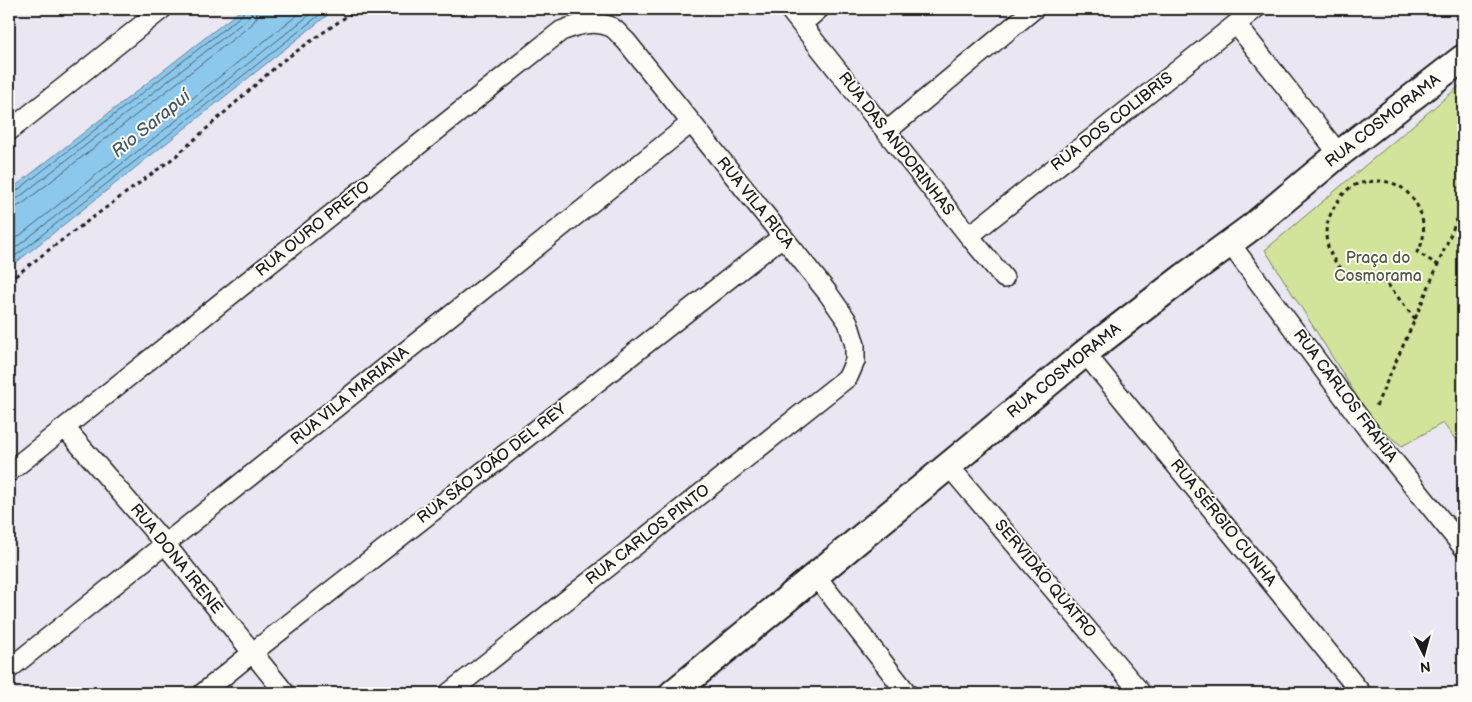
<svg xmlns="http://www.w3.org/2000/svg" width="1472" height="702" font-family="'Balsamiq Sans',sans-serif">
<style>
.green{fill:#d1e499;stroke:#76805a}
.water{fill:#8cc8ec;stroke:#5f8399}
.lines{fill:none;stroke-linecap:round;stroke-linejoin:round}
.shore{stroke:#49616f;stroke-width:1}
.minor-casing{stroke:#1c1c1c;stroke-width:22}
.secondary-casing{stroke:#1c1c1c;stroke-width:30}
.path{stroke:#1c1c1c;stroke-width:3;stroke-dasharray:4 4;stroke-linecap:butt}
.minor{stroke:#fdfcf7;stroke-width:19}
.secondary{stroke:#fdfcf7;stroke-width:26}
.labels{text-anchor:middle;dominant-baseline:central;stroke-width:4;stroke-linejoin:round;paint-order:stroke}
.street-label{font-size:16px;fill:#1c1c1c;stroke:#fdfcf7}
.park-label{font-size:16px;fill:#525842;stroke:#fdfcf7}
.water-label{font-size:18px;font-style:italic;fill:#435865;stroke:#fdfcf7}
</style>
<rect width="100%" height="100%" fill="#eae6f2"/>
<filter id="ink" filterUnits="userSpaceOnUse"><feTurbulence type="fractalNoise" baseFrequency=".02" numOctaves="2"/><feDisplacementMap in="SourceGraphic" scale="10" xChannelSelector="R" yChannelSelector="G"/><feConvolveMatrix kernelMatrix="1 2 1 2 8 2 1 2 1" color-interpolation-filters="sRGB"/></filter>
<g filter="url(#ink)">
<!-- green -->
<path class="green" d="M1463,83V450L1443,423L1402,446L1375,425L1265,250Z"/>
<!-- water -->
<path class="water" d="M242,9H335L9,268V191Z"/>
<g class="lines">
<!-- shore -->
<path class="shore" d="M9,194L14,193L242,15L244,9
M9,200L18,198L246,20L250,15L251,9
M9,208L16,207L22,204L251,25L257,17L258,9
M9,244L305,9
M9,253L317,9
M9,261L327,9"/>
<!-- minor casing -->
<g class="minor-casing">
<path id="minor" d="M789,9L969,236L1004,278
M802,24L819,9
M1236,24L1339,154
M9,131L162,9
M887,131L1034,9
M969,236L1255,9
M1229,242L1366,427L1463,547
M1085,353L1361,693
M65,428L165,544L285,693
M948,465L1141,693
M9,472L561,31C577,25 595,19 611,27C617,30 621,37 626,41L827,292L848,322L855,345V361L848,377L449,693
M815,575L907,693
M9,669L691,123
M203,693L252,653L782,237"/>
</g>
<!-- secondary casing -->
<g class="secondary-casing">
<path id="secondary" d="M673,693L1085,353L1185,276L1253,226L1339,154L1463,58"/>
</g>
<!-- path -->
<path class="path" d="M9,281L50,249L176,156L281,62L357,9
M1415,319L1386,282C1380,282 1372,283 1366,282C1343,277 1326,256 1326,233C1326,218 1339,195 1351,187C1359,182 1372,181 1381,181C1398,183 1405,188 1415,202C1422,212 1426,230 1422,242C1421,246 1419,249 1417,252L1438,265
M1376,406L1415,319L1463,205"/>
<!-- minor -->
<use href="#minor" class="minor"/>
<!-- secondary -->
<use href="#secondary" class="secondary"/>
</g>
</g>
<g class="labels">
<!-- street labels -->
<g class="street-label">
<text transform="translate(1383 121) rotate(-38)">RUA COSMORAMA</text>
<text transform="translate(1112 122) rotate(-38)">RUA DOS COLIBRIS</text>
<text transform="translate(896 144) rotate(52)">RUA DAS ANDORINHAS</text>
<text transform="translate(755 203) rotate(51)">RUA VILA RICA</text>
<text transform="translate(313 229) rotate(-39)">RUA OURO PRETO</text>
<text transform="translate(1064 371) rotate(-39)">RUA COSMORAMA</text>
<text transform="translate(350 396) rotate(-39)">RUA VILA MARIANA</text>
<text transform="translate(1345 396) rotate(53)">RUA CARLOS FRAHIA</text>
<text transform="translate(492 464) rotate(-38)">RUA SÃO JOÃO DEL REY</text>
<text transform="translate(1223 523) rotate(51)">RUA SÉRGIO CUNHA</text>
<text transform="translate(648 535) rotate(-38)">RUA CARLOS PINTO</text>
<text transform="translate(176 559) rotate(51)">RUA DONA IRENE</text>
<text transform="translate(1045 579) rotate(50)">SERVIDÃO QUATRO</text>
</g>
<!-- park labels -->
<g class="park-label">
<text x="1378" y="258">Praça do<tspan x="1378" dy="18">Cosmorama</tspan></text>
</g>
<!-- water labels -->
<g class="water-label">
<text transform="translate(151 124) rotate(-39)">Rio Sarapuí</text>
</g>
</g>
<!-- margin -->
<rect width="1472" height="702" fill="none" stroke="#fdfcf7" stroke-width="30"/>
<rect x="15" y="15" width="1442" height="672" fill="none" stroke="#1c1c1c" stroke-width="2" filter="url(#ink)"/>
<!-- north arrow -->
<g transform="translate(1424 654) rotate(174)" stroke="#fdfcf7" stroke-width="4" paint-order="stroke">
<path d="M0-4L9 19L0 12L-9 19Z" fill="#1c1c1c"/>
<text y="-8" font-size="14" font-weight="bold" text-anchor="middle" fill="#1c1c1c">N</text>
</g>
</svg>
